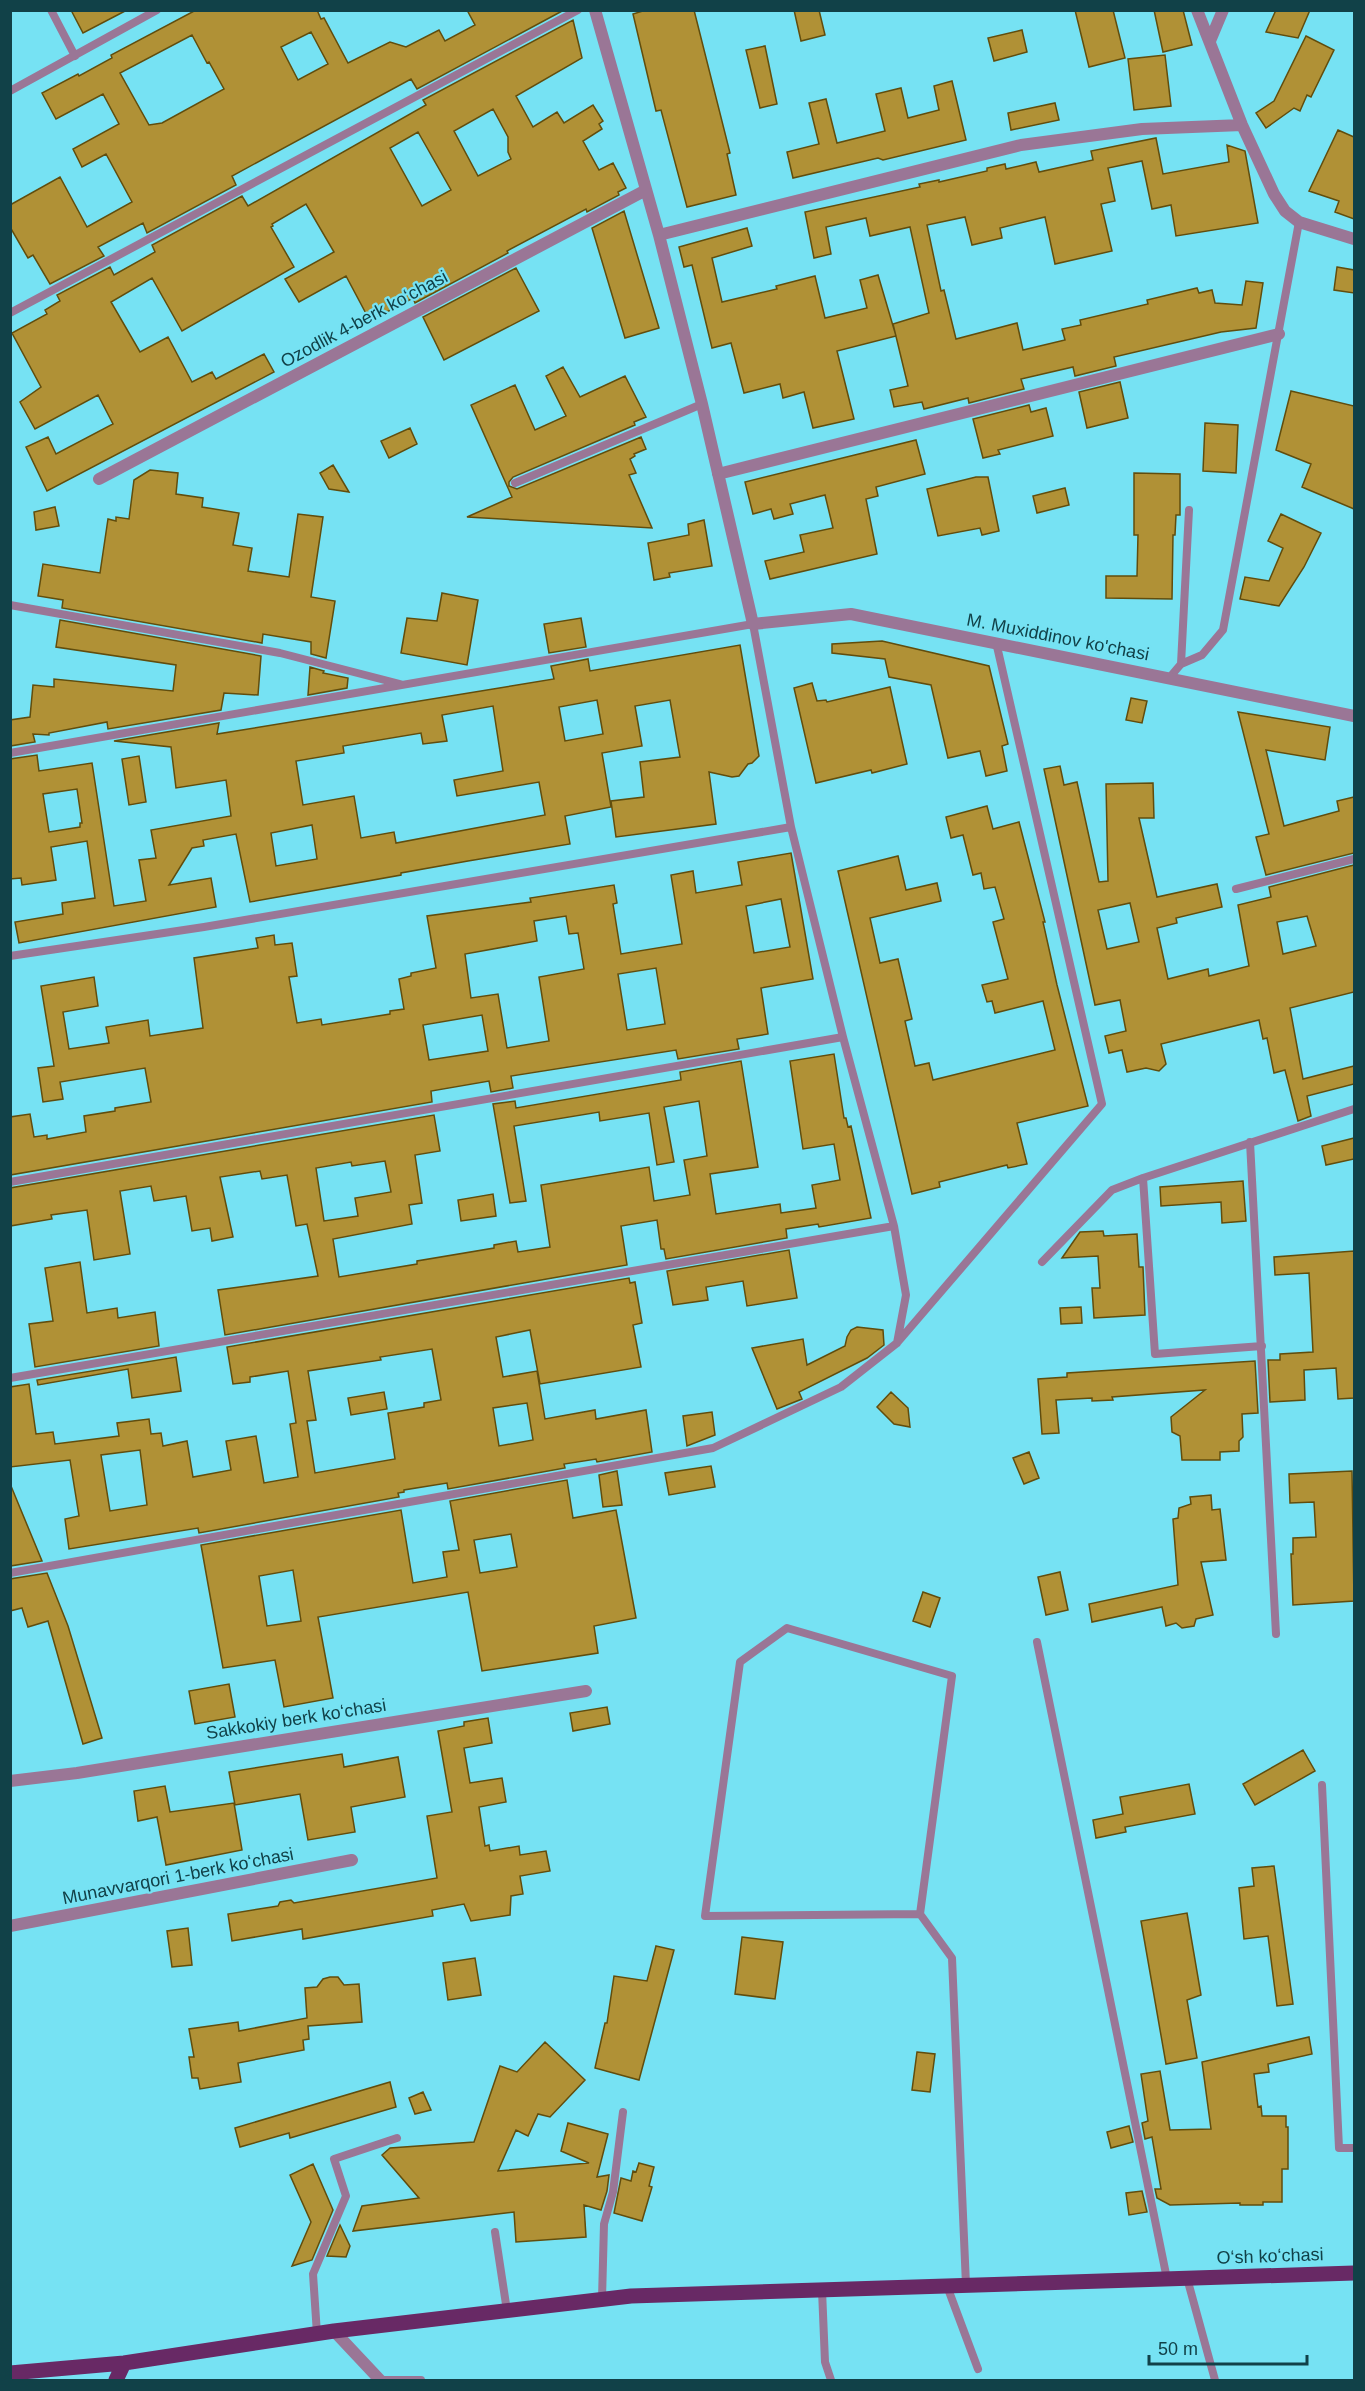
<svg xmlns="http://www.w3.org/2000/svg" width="1365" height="2391" font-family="Helvetica,sans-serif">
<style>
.building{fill:#b09136;stroke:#614d0d;stroke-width:1.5;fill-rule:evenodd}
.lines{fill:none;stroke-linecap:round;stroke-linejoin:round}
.service{stroke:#9a7696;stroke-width:8}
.minor{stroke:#9a7696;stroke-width:12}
.primary{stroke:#682965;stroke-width:15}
.labels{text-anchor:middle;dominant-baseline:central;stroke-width:4.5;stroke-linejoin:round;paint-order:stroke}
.street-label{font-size:18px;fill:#114148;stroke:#76e2f3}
</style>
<rect width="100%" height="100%" fill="#76e2f3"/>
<!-- building -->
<path class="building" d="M71,10H127L83,33Z
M196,10H317L321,19L324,18L348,63L390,42L406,47L439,30L445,41L475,25L467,10H564L417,89L411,79L232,176L236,185L147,233L143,223L98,247L104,256L50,284L33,255L28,258L10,227V205L60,177L87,227L132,202L106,154L82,167L73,149L119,124L103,94L56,119L42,93L78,74L79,76L112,58L111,55ZM311,32L328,64L298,80L281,47ZM192,35L207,63L209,62L224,89L162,123L149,125L120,73Z
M646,10H694L730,153L727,154L736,195L687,207L661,110L656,111L633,14Z
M794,10H819L825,35L801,41Z
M1075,10H1113L1125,58L1089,67Z
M1154,10H1183L1192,45L1163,52Z
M1276,10H1310L1298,38L1266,32Z
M573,20L582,58L516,96L533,127L557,112L564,123L593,105L603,121L599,124L602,129L583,141L599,170L613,163L626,188L618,192L619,195L587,212L586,209L507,251L508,253L415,303L413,298L370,321L346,276L299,302L285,279L334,252L306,204L272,224L273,226L271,227L294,267L182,331L152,278L111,302L140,352L168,337L192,382L212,372L216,379L264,354L274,372L47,491L26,447L48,437L56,454L113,424L98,395L35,429L20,402L41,387L12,333L47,314L45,310L60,301L57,295L110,267L114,275L155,252L152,245L242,196L248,206L426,105L423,100ZM493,109L508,137V152L511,159L478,176L454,131ZM418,132L451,190L422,206L390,148Z
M1022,30L1027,52L994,61L988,38Z
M1306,36L1334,50L1311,97L1307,95L1300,111L1294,108L1266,128L1256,113L1274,101Z
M765,46L777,104L760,108L746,50Z
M1165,55L1171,106L1134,110L1128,59Z
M952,81L966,140L883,160L878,158L793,178L787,152L819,144L809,103L826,99L837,143L885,131L876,94L901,88L908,118L939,110L934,86Z
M1055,103L1059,120L1011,130L1008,113Z
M1338,130L1354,137V219L1335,212L1339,201L1309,191Z
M1156,138L1163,174L1229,162L1227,145L1245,151L1258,223L1176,236L1171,205L1152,209L1142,161L1108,168L1115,201L1101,204L1112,251L1055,264L1045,217L1000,228L1002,238L972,245L965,217L927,225L941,291L944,290L956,339L1017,323L1023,350L1065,340L1062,329L1081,325L1080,320L1148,304L1147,300L1197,288L1199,293L1212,290L1215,303L1242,305L1246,281L1263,283L1256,328L1221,332L1114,357L1116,366L1075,376L1073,367L1021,379L1024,389L969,403L968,398L924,409L922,402L894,407L890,390L908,386L893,324L929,313L910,227L870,236L866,218L826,227L831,254L814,258L805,212L920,187L919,184L939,180V182L987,171V168L1005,164L1006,169L1036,162L1039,172L1093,160L1091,151Z
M624,211L659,328L625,338L592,228Z
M747,228L752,246L712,258L722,302L777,289L776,286L815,276L825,318L867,308L860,280L878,275L896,336L837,351L854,419L813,428L804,392L783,398L780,384L744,393L731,343L712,348L692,265L684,267L679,247Z
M1337,267L1354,270V293L1334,290Z
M516,268L539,311L444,360L423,317Z
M563,367L580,397L625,376L646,417L634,422L635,425L513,477L509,482V486L517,489L641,437L646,449L634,454L635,456L630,459L636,473L629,475L652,528L467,517L512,497L471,405L515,385L535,430L566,416L546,376Z
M1120,382L1128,418L1087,428L1079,392Z
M1291,391L1354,406V509L1302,487L1311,464L1276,450Z
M1029,405L1031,412L1046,408L1053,436L998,450L1000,454L983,458L973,419Z
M1205,423L1238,425L1236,473L1203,471Z
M410,428L417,444L389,458L381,441Z
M916,440L925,474L876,487L878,496L866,499L877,554L770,579L765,561L804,552L800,535L833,528L825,495L790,504L793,514L774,519L771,509L753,514L745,482Z
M333,465L349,492L329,489L320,473Z
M150,470L178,473L176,494L203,498L202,507L239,513L233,545L252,548L248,571L289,577L298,514L323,517L311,597L335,601L326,658L311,654V642L263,634L262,643L62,608L63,600L38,596L43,564L100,573L108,519L116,521V517L129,519L134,480Z
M1134,473L1180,474V515H1176L1175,535H1173L1172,599L1106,598V576H1137L1138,535H1134Z
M976,477H988L999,531L982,535L980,528L938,536L927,489Z
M1065,488L1069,505L1037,513L1033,496Z
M55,507L59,526L36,530L34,512Z
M1281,514L1321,533L1304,567L1279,606L1240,599L1245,577L1269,581L1283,548L1268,541Z
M704,520L712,566L669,573L670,577L654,580L648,543L689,535L688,524Z
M442,593L478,600L467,665L401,653L407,618L437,621Z
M581,618L586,647L549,653L544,624Z
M60,620L261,656L258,695L224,693L221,710L108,729L107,722L49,733V735L33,734L35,742L10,746V720L30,717L33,685L54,687V679L173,691L176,665L56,647Z
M882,641L989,666L1008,744L1002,746L1007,771L986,776L980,751L948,758L931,685L889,677L885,659L832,653V644Z
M740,645L759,756L752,763L748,764L739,776L732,777L709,772L716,824L616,837L611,801L644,797L640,762L680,757L670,700L635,706L642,746L602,753L611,807L565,816L570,844L468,861L401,873V875L250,902L236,834L203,840L204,846L192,848L169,885L211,878L216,907L19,943L15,922L63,914L62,903L95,898L87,841L51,847L56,880L22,885L21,878L10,879V759L37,755L39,771L92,763L114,906L146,901L139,860L156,858L151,830L231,816L226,780L176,788L171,747L114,741L219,723L217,734L554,679L551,666L588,659L590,671ZM597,700L603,734L565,741L559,707ZM493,706L503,771L454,780L457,796L539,782L545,815L396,843L394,832L361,838L354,796L303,805L296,761L344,753L343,746L421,733L423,744L447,741L442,715ZM77,789L82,823H80V827L49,832L43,794ZM312,825L317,859L276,866L271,833Z
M310,667L324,671L323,673L348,678L347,688L308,695Z
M812,683L817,701L826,700L827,702L890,687L907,764L872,773L871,770L816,783L794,688Z
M1131,698L1147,701L1142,723L1126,720Z
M1238,712L1330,727L1325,760L1266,750L1284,826L1339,811L1337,801L1354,797V853L1266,875L1256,837L1269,834Z
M139,756L146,802L129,805L122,759Z
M1060,766L1064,785L1077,782L1099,882L1108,881L1106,784L1153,783L1154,818H1139L1157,897L1217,884L1222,907L1176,918L1177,923L1157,928L1168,979L1208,969L1209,976L1249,966L1238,905L1271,897L1269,887L1354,865V992L1290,1008L1303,1079L1354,1066V1084L1307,1096L1311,1116L1298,1121L1285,1070L1274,1073L1267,1038L1263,1039L1259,1020L1161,1044L1166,1064L1159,1071L1146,1068L1127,1072L1122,1050L1109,1053L1105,1036L1126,1031L1120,1000L1095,1005L1044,769ZM1130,903L1139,942L1107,949L1098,910ZM1307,916L1316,946L1283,954L1277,922Z
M987,806L993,829L1019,822L1045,922H1043L1057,985L1088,1106L1017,1123L1027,1164L1008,1168L1007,1165L939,1182L940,1187L912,1194L838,871L898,856L906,890L937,883L941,901L870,918L880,963L898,959L912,1019L905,1021L915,1066L929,1063L933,1080L1055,1050L1043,1001L995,1013L992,1001L987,1002L982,985L1008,979L993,922L1004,919L995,887L984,889L981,873L973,875L963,835L951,838L946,817Z
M791,853L813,979L761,988L768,1034L737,1039L739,1049L678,1059L676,1050L511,1076L513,1088L491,1092L489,1081L431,1091L432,1102L10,1175V1117L30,1114L34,1137L47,1135V1139L86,1132L84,1116L115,1111V1108L151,1102L145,1068L60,1082L63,1099L43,1102L38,1068L54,1066L41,986L94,977L98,1006L63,1012L69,1049L109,1043L106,1027L148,1020L150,1036L203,1028L194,958L258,948L256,938L274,935L275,945L292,943L297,976L289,977L297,1023L321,1019L322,1025L390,1014V1011L404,1009L399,979L411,976V973L436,968L427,916L531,902L530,898L614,885L617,903L613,904L621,954L682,944L671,875L693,871L696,893L742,885L738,862ZM781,899L790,947L754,953L746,906ZM566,916L569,934L578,933L584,969L539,977L549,1041L507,1048L498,994L471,998L465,954L537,941L534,921ZM656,968L665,1024L627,1030L618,974ZM482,1015L488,1051L429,1060L423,1025Z
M834,1054L844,1118H846L848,1127L851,1126L871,1218L819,1227L818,1224L786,1229L787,1238L666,1259L664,1249H661L657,1220L621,1226L627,1265L225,1335L218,1290L318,1276L307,1224L296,1226L287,1175L262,1179L260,1171L220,1177L233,1237L212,1241L210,1228L192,1231L186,1196L154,1201L151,1186L120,1191L130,1254L94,1260L87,1210L51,1215L52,1219L10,1226V1188L434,1115L440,1151L415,1155L422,1203L409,1205L412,1224L333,1239L339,1277L417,1264V1261L494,1248V1245L516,1241L518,1252L550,1247L541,1185L649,1167L654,1201L690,1195L684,1160L707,1156L699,1101L664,1107L674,1162L657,1165L649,1113L600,1121L599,1112L514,1126L526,1201L510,1203L493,1104L515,1101L516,1108L681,1080L680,1072L741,1061L758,1167L710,1174L716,1214L780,1204L781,1213L816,1208L812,1185L840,1180L834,1144L803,1149L790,1061ZM385,1161L391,1192L355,1198L358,1216L324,1221L316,1168L351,1162L352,1166Z
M1354,1138V1159L1326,1165L1322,1146Z
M1243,1181L1246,1221L1222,1223L1221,1202L1161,1206L1160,1187Z
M493,1194L496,1216L461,1221L458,1200Z
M1103,1231L1104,1236L1137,1234L1139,1267H1143L1145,1315L1094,1318L1092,1288H1100L1098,1256L1062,1258L1080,1232Z
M789,1250L797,1298L747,1306L743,1281L706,1287L708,1300L673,1305L667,1271Z
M1354,1251V1398L1338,1399L1336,1368L1304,1370L1305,1400L1270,1402L1268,1360H1280V1354L1313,1352L1309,1273L1275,1275L1274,1257Z
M80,1262L87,1313L117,1308L118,1318L155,1312L159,1346L35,1367L29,1324L53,1321L45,1268Z
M629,1278L630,1283L635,1282L642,1323L633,1325L641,1367L540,1384L530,1330L496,1337L503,1377L537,1371L545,1419L595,1410L596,1419L646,1410L652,1452L597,1462L596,1459L564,1464L565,1468L448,1489L447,1483L404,1490V1492L398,1493L399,1497L199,1533L198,1528L69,1549L65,1519L79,1516L70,1460L10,1467V1387L29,1384L36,1434L53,1432L55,1444L119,1436L117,1423L149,1419L151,1434L161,1433L163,1446L187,1441L193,1477L231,1470L226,1441L256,1436L264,1483L298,1477L290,1424L296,1423L288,1371L250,1377V1382L233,1384L227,1347ZM432,1349L441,1400L424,1403V1407L388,1413L395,1459L315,1473L307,1421L316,1420L308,1371L381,1360L380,1357ZM527,1403L533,1440L499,1446L493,1408ZM140,1450L147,1505L110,1511L101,1455Z
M1081,1307L1082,1323L1061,1324L1060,1308Z
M857,1327L883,1330L884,1345L867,1358L799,1392L802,1399L777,1409L752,1348L803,1339L807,1365L845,1346L847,1337L851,1330Z
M176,1357L181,1391L132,1398L128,1369L38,1385L37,1380Z
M1255,1361L1258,1413L1242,1414L1243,1437L1239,1441V1451L1220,1452V1460H1182L1180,1436L1172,1432L1171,1417L1205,1390L1112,1397L1113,1400L1092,1401V1398L1056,1400L1059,1433L1042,1434L1038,1379L1067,1377V1373Z
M384,1392L387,1409L351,1415L348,1398Z
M891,1392L908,1408L910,1427L894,1424L877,1407Z
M712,1412L715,1435L687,1446L683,1416Z
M1029,1452L1039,1478L1024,1484L1013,1458Z
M711,1466L715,1487L669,1495L665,1473Z
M617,1471L622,1505L603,1507L599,1475Z
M1352,1471L1354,1601L1293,1605L1291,1554H1293V1538L1316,1537L1314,1502L1290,1503L1289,1474Z
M567,1480L573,1518L616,1510L636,1618L594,1626L598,1653L482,1671L468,1592L318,1617L333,1698L284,1707L275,1660L223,1668L201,1545L401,1510L413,1583L447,1577L443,1552L459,1550L450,1501ZM511,1534L517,1567L480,1573L474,1540ZM293,1570L301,1621L267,1626L259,1576Z
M11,1486L42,1561L10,1566Z
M1211,1495L1212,1510L1220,1509L1226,1560L1201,1562L1213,1615L1196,1619L1194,1626L1182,1628L1176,1623L1166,1626L1162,1607L1092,1622L1089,1604L1178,1585L1173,1519L1178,1518L1179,1508L1191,1504L1190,1497Z
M1060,1572L1068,1610L1046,1615L1038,1577Z
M47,1573L68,1626L102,1738L83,1744L48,1621L28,1627L22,1608L10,1611V1579Z
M923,1592L940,1598L930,1627L913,1621Z
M229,1684L235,1717L195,1724L189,1691Z
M607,1707L610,1724L573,1731L570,1713Z
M488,1718L492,1743L464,1748L470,1783L502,1778L506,1802L479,1807L485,1846L489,1845L490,1851L519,1846L520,1855L546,1851L550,1871L520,1876L523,1894L511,1896L510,1915L471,1921L464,1904L432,1910L433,1916L303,1939L302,1929L232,1941L228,1914L278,1906L280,1902L291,1900L294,1903L437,1878L427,1816L452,1812L438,1731L464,1726V1722Z
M1303,1750L1315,1771L1255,1805L1243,1784Z
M342,1754L344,1767L398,1757L405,1797L351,1807L355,1832L308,1840L300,1794L235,1805L229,1772Z
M1189,1784L1195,1814L1125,1827L1126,1832L1096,1838L1093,1820L1123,1814L1120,1797Z
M165,1786L170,1812L234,1803L242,1850L166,1865L157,1817L138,1821L134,1791Z
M1274,1866L1293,2004L1277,2006L1268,1936L1244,1939L1239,1888L1254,1886L1252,1868Z
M1187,1913L1201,1995L1187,2000L1197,2058L1166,2064L1141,1921Z
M188,1928L192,1965L172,1967L167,1931Z
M742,1937L783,1942L775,1999L735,1994Z
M656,1946L674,1950L639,2080L595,2068L605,2023H607L614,1976L647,1981Z
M475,1958L481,1995L448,2000L443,1963Z
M330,1977H338L344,1985L359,1984L362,2022L308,2026L309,2039L303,2040L304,2050L238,2063L241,2082L200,2089L198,2078H192L189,2057H194L189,2029L238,2022L239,2031L307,2018L305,1988L317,1987L323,1979Z
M1309,2037L1312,2054L1268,2064L1269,2072L1254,2074L1258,2107L1261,2106L1262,2116H1286V2127H1288V2169H1282V2202H1263V2205H1240V2203L1170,2205L1157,2198L1155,2189H1161L1152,2137L1145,2139L1142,2123L1148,2121L1141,2074L1160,2071L1170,2130L1211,2129L1202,2062Z
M545,2042L585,2080L550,2117L538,2114L528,2136L516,2130L498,2171L589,2163L561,2151L568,2123L608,2134L597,2177L609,2175L607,2191L601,2210L584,2205L586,2237L516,2242L514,2212L353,2231L362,2206L419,2198L382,2155L390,2148L474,2142L500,2066L517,2072Z
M917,2052L935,2054L930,2092L912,2090Z
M390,2082L396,2107L290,2138L289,2133L240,2147L235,2128Z
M423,2092L431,2110L415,2114L409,2098Z
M1129,2126L1133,2142L1111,2148L1107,2132Z
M639,2163L654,2167L649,2186L652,2187L642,2221L614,2213L621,2178L631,2181L633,2171L636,2172Z
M313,2164L333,2210L312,2260L292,2266L311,2222L290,2175Z
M1142,2191L1147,2212L1129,2215L1126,2193Z
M340,2225L350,2246L346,2257L327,2256Z"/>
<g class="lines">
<!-- service -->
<path class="service" d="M51,10L75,56
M10,91L157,10
M10,313L578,10
M515,483L702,404
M10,605L280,653L400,684
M1181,664L1189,510
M1170,677L1181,664L1202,655L1223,630L1299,222
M10,753L753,624L791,827L843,1037L894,1226L906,1295L897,1343
M1236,889L1354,859
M10,956L204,927L791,827
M1250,1142L1276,1634
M1143,1178L1155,1354L1262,1346
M10,1182L843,1037
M1042,1262L1112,1190L1143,1178L1354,1109
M10,1378L894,1226
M10,1573L713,1448L841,1387L897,1343L1102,1104L996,642
M1037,1642L1167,2279
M1322,1785L1339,2148H1354
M920,1914L705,1916L740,1662L787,1628L952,1676L920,1914L952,1958L966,2285
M495,2232L507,2311
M1187,2278L1215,2380
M947,2286L978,2369
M822,2290L825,2362L831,2380
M602,2299L604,2224L613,2192L623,2112
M317,2334L313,2274L346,2196L334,2159L397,2138
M380,2380H421"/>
<!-- minor -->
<path class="minor" d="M595,10L659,235L702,404L753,624L851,614L1354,716
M1197,10L1242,125L1274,194L1285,211L1299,222L1354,239
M1210,41L1223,10
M659,235L1021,145L1142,129L1242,125
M718,474L1279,334
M99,479L646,190
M10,1781L77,1773L586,1691
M10,1926L352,1860
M334,2331L380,2380"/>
<!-- primary -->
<path class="primary" d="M10,2373L124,2363L334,2331L631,2296L1354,2273
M116,2380L124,2363"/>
</g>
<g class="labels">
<!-- street labels -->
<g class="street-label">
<text transform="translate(364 319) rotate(-28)">Ozodlik 4-berk koʻchasi</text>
<text transform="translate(1058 637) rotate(11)">M. Muxiddinov ko'chasi</text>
<text transform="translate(296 1719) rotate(-9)">Sakkokiy berk koʻchasi</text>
<text transform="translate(178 1876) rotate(-11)">Munavvarqori 1-berk koʻchasi</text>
<text transform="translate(1270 2256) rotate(-2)">Oʻsh koʻchasi</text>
</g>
</g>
<!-- border -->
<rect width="1365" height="2391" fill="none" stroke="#114148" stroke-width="24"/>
<!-- scale -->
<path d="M1149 2355v9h158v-9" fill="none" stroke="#114148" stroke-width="3"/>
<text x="1158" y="2355" font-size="18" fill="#114148" stroke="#76e2f3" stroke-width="4.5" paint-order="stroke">50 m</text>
</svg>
